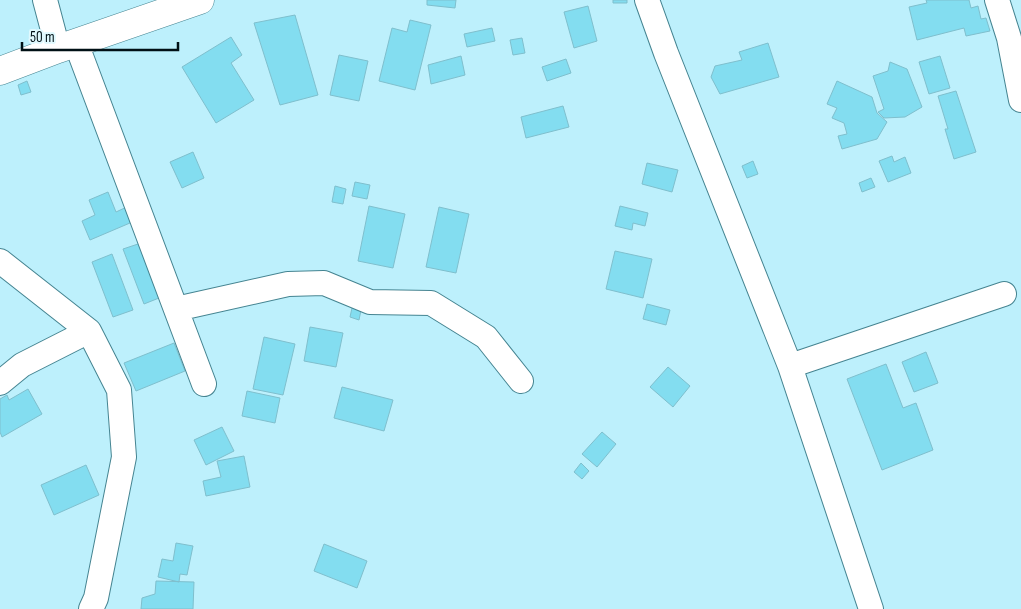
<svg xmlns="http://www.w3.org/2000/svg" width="1021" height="609" font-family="'Sofia Sans Condensed',sans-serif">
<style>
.building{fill:#83ddf0;stroke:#7fbfcd}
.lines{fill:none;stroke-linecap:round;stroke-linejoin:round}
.minor-casing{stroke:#458491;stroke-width:26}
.tertiary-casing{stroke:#458491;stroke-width:29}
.minor{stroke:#fff;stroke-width:24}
.tertiary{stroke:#fff;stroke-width:28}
</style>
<rect width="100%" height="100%" fill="#bdf0fc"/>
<!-- building -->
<path class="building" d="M427,0H456L455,8L427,5Z
M613,0H627V3H613Z
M926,0H969L971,8L978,6L981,19L986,18L990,31L966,36L964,28L917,40L909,7L927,3Z
M588,6L597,41L574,48L564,12Z
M295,15L318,95L280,105L254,23Z
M410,20L431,25L415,90L379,81L392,28L407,32Z
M492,28L495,41L467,47L464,34Z
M231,37L242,55L231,63L254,100L216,123L182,67Z
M522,38L525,53L513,55L510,40Z
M768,43L779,77L720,94L711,77L715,66L742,60L739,52Z
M339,55L368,61L359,101L330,95Z
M461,56L465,75L431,84L428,65Z
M940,56L950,88L929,94L919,62Z
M566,59L571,73L547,81L542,67Z
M890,62L907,69L922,107L905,117L884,118L878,112L884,109L873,76L888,71Z
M27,81L31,92L21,95L18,85Z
M837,81L872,97L877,113L887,122L877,139L842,149L838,136L847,134L844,123L832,118L837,108L827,104Z
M956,91L976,152L954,159L945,129H948L938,96Z
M563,106L569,127L526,138L521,117Z
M193,152L204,178L182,188L170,162Z
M892,156L894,162L905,157L911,173L888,182L879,161Z
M753,161L758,174L747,178L742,166Z
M647,163L678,170L672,192L642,184Z
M871,178L875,187L862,192L859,183Z
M355,182L370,185L367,199L352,196Z
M335,186L346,189L343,204L332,202Z
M108,192L116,212L131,205L137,220L90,240L82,221L95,215L89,200Z
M369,206L405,214L393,268L358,261Z
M620,206L648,213L645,226L633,223L632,230L615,226Z
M439,207L469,214L456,273L426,267Z
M144,242L164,296L144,304L123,249Z
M615,251L652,259L643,298L606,289Z
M112,254L133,310L113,317L92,262Z
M647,304L670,310L666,325L643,319Z
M352,308L361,310L359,320L350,317Z
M310,327L343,333L336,367L304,361Z
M264,337L295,344L283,395L253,389Z
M174,343L185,371L136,391L124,363Z
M926,352L938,383L914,392L902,362Z
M886,364L903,408L916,403L933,450L882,470L847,379Z
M668,367L690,386L673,407L650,387Z
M342,387L393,400L384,431L334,418Z
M28,389L42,414L2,437L0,432V399L7,395L9,400Z
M247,391L280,398L275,423L242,416Z
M222,427L234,451L206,465L194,440Z
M602,432L616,444L597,467L582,454Z
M244,456L250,487L206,496L203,481L221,477L217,461Z
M581,463L589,471L582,479L574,472Z
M86,465L99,495L54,515L41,485Z
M176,543L193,546L187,575L180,574L179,582L158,577L162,559L173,561Z
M324,544L367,561L357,588L314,571Z
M156,581L194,582L193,609H141L142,598L155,594Z"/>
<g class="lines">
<!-- minor casing -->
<g class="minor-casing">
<path id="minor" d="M45,0L58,49
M647,0L666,53L790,366L871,609
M997,0L1009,38L1021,100
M76,43L204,384
M0,261L89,331L119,390L124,457L96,598L91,609
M176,309L288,284L324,283L370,302L431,303L486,337L521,381
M790,366L1004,294
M0,383L22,365L89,331"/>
</g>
<!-- tertiary casing -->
<g class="tertiary-casing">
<path id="tertiary" d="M0,71L58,49L200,0"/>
</g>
<!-- minor -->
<use href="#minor" class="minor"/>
<!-- tertiary -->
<use href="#tertiary" class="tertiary"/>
</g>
<!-- scale -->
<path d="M22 42v8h156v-8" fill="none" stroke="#001015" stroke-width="2.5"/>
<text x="30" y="42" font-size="15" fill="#001015" stroke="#e0f9fe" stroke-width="4" paint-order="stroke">50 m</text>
</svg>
